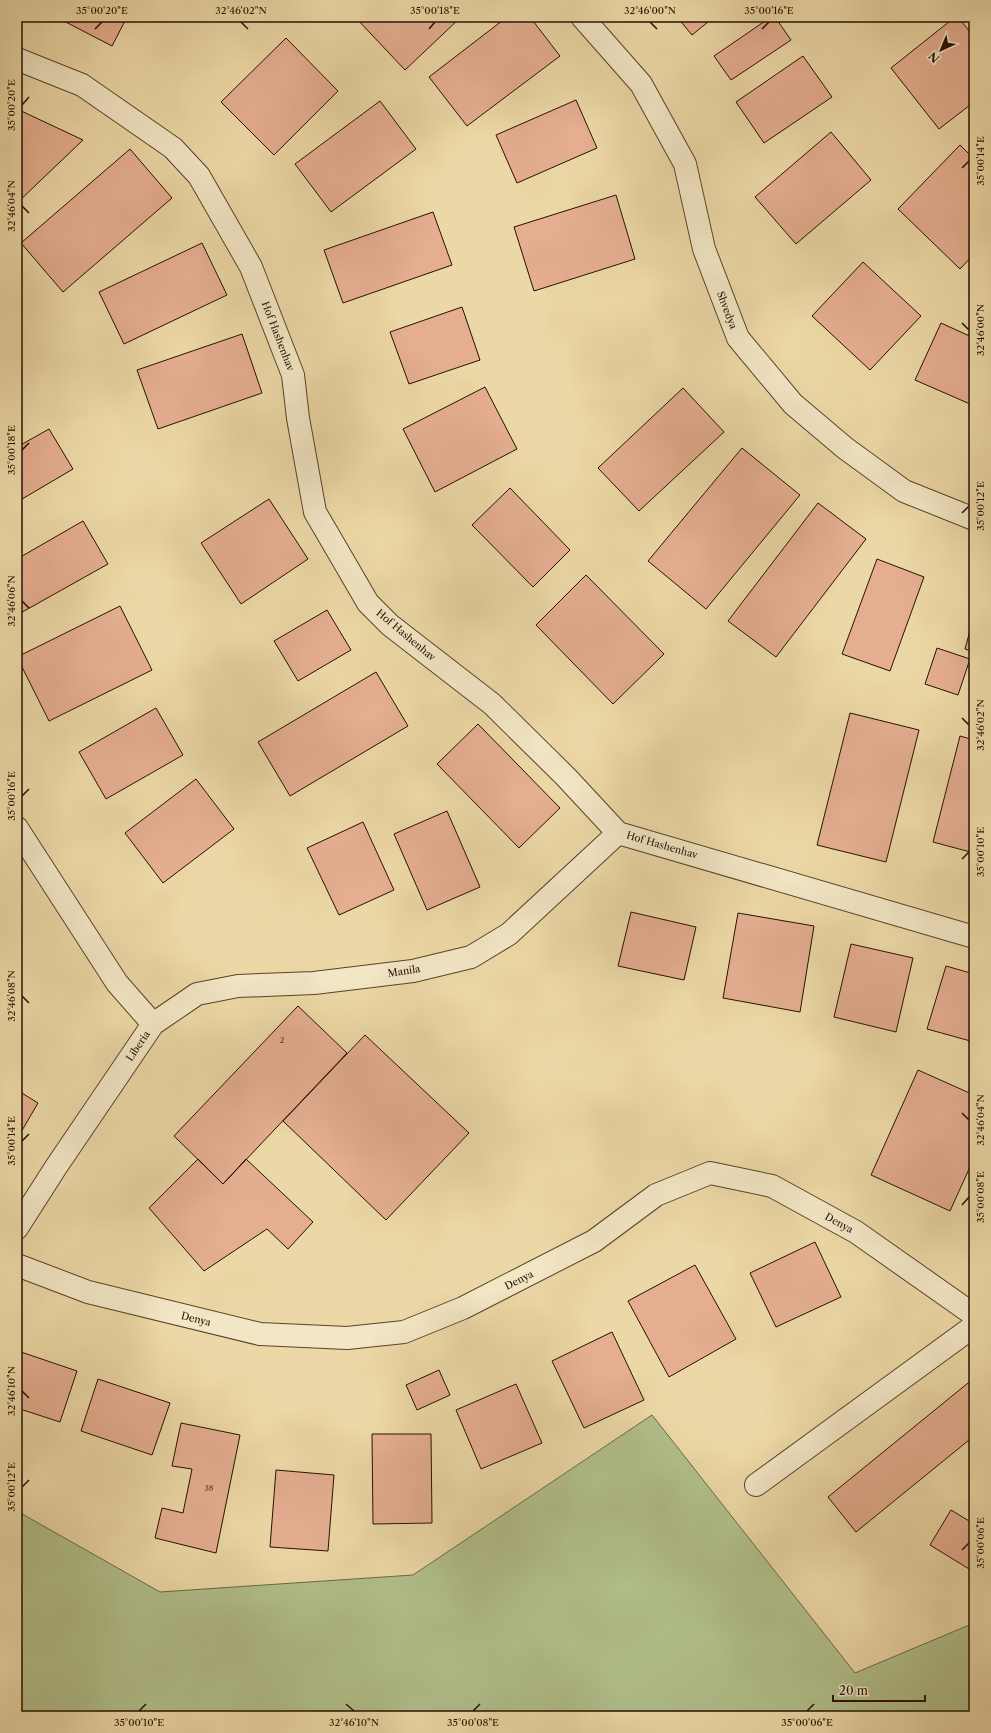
<svg xmlns="http://www.w3.org/2000/svg" width="991" height="1733" font-family="'Libre Caslon Text',serif">
<style>
.green{fill:#b1c08c;stroke:#6a6846}
.building{fill:#e5ae91;stroke:#241100}
.lines{fill:none;stroke-linecap:round;stroke-linejoin:round}
.minor-casing{stroke:#56432a;stroke-width:24}
.minor{stroke:#f3e6c5;stroke-width:22}
.ticks{fill:none;stroke:#241100;stroke-width:1.5}
.labels{text-anchor:middle;dominant-baseline:central;stroke-width:3;stroke-linejoin:round;paint-order:stroke}
.number-label{font-size:8px;fill:#543824}
.street-label{font-size:10px;fill:#241100;stroke:#f3e6c5}
.neatline{fill:none;stroke:#241100;stroke-width:1.5}
.ticks-label{font-size:10px;text-anchor:middle;fill:#241100}
</style>
<rect width="100%" height="100%" fill="#ecd8a6"/>
<filter id="stains"><feTurbulence type="fractalNoise" baseFrequency=".005" numOctaves="4"/><feColorMatrix values="0 0 0 0 .2 0 0 0 0 .09 0 0 0 0 .02 0 0 0 .5 -.17"/></filter>
<radialGradient id="worn" r=".72"><stop offset=".6" stop-color="#630" stop-opacity="0"/><stop offset="1" stop-color="#630" stop-opacity=".3"/></radialGradient>
<!-- green -->
<path class="green" d="M652,1415L855,1673L974,1623V1716H17V1511L160,1592L413,1575Z"/>
<!-- building -->
<path class="building" d="M56,17H127L112,46Z
M355,17H461L405,70Z
M507,17H530L560,56L467,126L429,77Z
M677,17H714L692,35Z
M771,17H775L791,40L731,80L714,56Z
M955,17H958L974,37V102L939,129L891,68Z
M286,38L338,91L274,155L221,102Z
M803,56L832,97L764,143L736,102Z
M576,100L597,148L517,183L496,135Z
M380,101L416,149L331,212L295,164Z
M17,109L83,140L17,203Z
M831,132L871,180L796,244L755,197Z
M960,145L974,159V254L960,269L898,209Z
M130,149L172,198L63,292L21,243Z
M616,195L635,259L534,291L514,227Z
M433,212L452,265L343,303L324,250Z
M202,243L227,295L124,344L99,292Z
M863,262L921,316L870,370L812,316Z
M462,307L480,360L409,384L390,332Z
M941,323L974,338V395L970,404L915,380Z
M242,334L262,393L158,429L137,370Z
M485,387L517,449L435,492L403,429Z
M683,388L724,432L639,511L598,468Z
M49,429L73,469L17,502V447Z
M742,448L800,495L706,609L648,561Z
M510,488L570,550L533,587L472,525Z
M269,499L308,559L241,604L201,543Z
M818,503L866,539L776,657L728,621Z
M83,521L108,564L17,615V559Z
M877,559L924,577L890,671L842,654Z
M586,575L664,654L613,704L536,625Z
M120,606L152,670L49,721L17,657Z
M327,610L351,650L298,681L274,641Z
M974,616V652L965,649Z
M937,648L970,659L958,695L925,684Z
M376,672L408,726L290,796L258,742Z
M156,708L183,755L106,799L79,752Z
M850,713L919,730L886,862L817,845Z
M478,724L560,808L519,848L437,764Z
M960,736L974,740V853L933,842Z
M196,779L234,829L163,883L125,833Z
M447,811L480,887L427,910L394,834Z
M363,822L394,890L339,915L307,848Z
M631,912L696,927L684,980L618,966Z
M738,913L814,926L800,1012L723,998Z
M851,944L913,958L896,1032L834,1017Z
M946,966L974,974V1042L927,1029Z
M298,1006L347,1053L223,1184L174,1136Z
M365,1035L469,1133L386,1220L283,1121Z
M918,1070L974,1095V1158L950,1211L871,1175Z
M17,1090L38,1103L17,1139Z
M198,1159L223,1184L246,1159L313,1222L288,1249L267,1229L204,1271L149,1208Z
M815,1242L841,1297L776,1327L750,1273Z
M695,1265L736,1339L669,1377L628,1301Z
M612,1332L644,1400L584,1428L552,1361Z
M18,1351L77,1371L60,1422L17,1408V1356Z
M439,1370L450,1395L417,1410L406,1385Z
M98,1379L170,1403L152,1455L81,1431Z
M968,1383L974,1391V1436L856,1532L828,1497Z
M516,1384L542,1443L481,1469L456,1410Z
M181,1423L240,1435L216,1553L155,1538L162,1508L183,1513L192,1469L172,1466Z
M372,1434H431L432,1523L373,1524Z
M276,1470L334,1475L328,1551L270,1547Z
M951,1510L974,1524V1572L930,1545Z"/>
<g class="lines">
<!-- minor casing -->
<g class="minor-casing">
<path id="minor" d="M582,17L641,84L685,164L704,249L738,338L793,404L845,448L904,491L974,519
M17,59L82,85L173,148L199,176L251,267L293,375L298,418L315,512L368,603L390,625L492,704L566,777L618,833L974,937
M17,828L117,983L153,1024L56,1167L17,1228
M153,1024L197,994L238,986L314,983L413,971L471,957L509,934L618,833
M17,1265L88,1292L260,1334L347,1338L404,1332L463,1308L594,1241L656,1195L710,1173L772,1186L856,1232L974,1315
M756,1485L974,1326"/>
</g>
<!-- minor -->
<use href="#minor" class="minor"/>
</g>
<!-- ticks -->
<path class="ticks" d="M241,22L248,29M650,22L657,29M95,29L102,22M429,29L435,22M762,29L769,22M22,105L29,97M962,168L969,161M22,206L29,213M962,323L969,330M22,450L29,443M962,513L969,506M22,601L29,608M962,718L969,725M22,796L29,789M962,859L969,852M22,996L29,1003M962,1113L969,1120M22,1141L29,1134M962,1205L969,1197M22,1391L29,1398M22,1487L29,1480M962,1550L969,1543M346,1704L354,1711M139,1711L146,1704M473,1711L480,1704M807,1711L814,1704"/>
<g class="labels">
<!-- number labels -->
<g class="number-label">
<text x="282" y="1040">2</text>
<text x="209" y="1488">38</text>
</g>
<!-- street labels -->
<g class="street-label">
<text transform="translate(727 310) rotate(69)">Shvedya</text>
<text transform="translate(278 336) rotate(69)">Hof Hashenhav</text>
<text transform="translate(406 635) rotate(40)">Hof Hashenhav</text>
<text transform="translate(662 845) rotate(16)">Hof Hashenhav</text>
<text transform="translate(404 971) rotate(-9)">Manila</text>
<text transform="translate(138 1046) rotate(-56)">Liberia</text>
<text transform="translate(839 1223) rotate(29)">Denya</text>
<text transform="translate(519 1280) rotate(-27)">Denya</text>
<text transform="translate(196 1319) rotate(14)">Denya</text>
</g>
</g>
<!-- margin -->
<rect width="991" height="1733" fill="none" stroke="#ecd8a6" stroke-width="44"/>
<!-- north arrow -->
<g transform="translate(941 50) rotate(224)" stroke="#f3e6c5" stroke-width="3" paint-order="stroke">
<path d="M0-3L7 15L0 10L-7 15Z" fill="#241100"/>
<text y="-6" font-size="11" font-weight="bold" text-anchor="middle" fill="#241100">N</text>
</g>
<!-- scale -->
<path d="M833 1695v6h92v-6" fill="none" stroke="#241100" stroke-width="2"/>
<text x="839" y="1695" font-size="12" fill="#241100" stroke="#f3e6c5" stroke-width="3" paint-order="stroke">20 m</text>
<rect x="22" y="22" width="947" height="1689" class="neatline"/>
<g class="ticks-label">
<text x="102" y="14">35°00'20"E</text>
<text x="241" y="14">32°46'02"N</text>
<text x="435" y="14">35°00'18"E</text>
<text x="650" y="14">32°46'00"N</text>
<text x="769" y="14">35°00'16"E</text>
<text transform="translate(11 105) rotate(-90)" y="4">35°00'20"E</text>
<text transform="translate(980 161) rotate(-90)" y="4">35°00'14"E</text>
<text transform="translate(11 206) rotate(-90)" y="4">32°46'04"N</text>
<text transform="translate(980 330) rotate(-90)" y="4">32°46'00"N</text>
<text transform="translate(11 450) rotate(-90)" y="4">35°00'18"E</text>
<text transform="translate(980 506) rotate(-90)" y="4">35°00'12"E</text>
<text transform="translate(11 601) rotate(-90)" y="4">32°46'06"N</text>
<text transform="translate(980 725) rotate(-90)" y="4">32°46'02"N</text>
<text transform="translate(11 796) rotate(-90)" y="4">35°00'16"E</text>
<text transform="translate(980 852) rotate(-90)" y="4">35°00'10"E</text>
<text transform="translate(11 996) rotate(-90)" y="4">32°46'08"N</text>
<text transform="translate(980 1120) rotate(-90)" y="4">32°46'04"N</text>
<text transform="translate(11 1141) rotate(-90)" y="4">35°00'14"E</text>
<text transform="translate(980 1197) rotate(-90)" y="4">35°00'08"E</text>
<text transform="translate(11 1391) rotate(-90)" y="4">32°46'10"N</text>
<text transform="translate(11 1487) rotate(-90)" y="4">35°00'12"E</text>
<text transform="translate(980 1543) rotate(-90)" y="4">35°00'06"E</text>
<text x="139" y="1726">35°00'10"E</text>
<text x="354" y="1726">32°46'10"N</text>
<text x="473" y="1726">35°00'08"E</text>
<text x="807" y="1726">35°00'06"E</text>
</g>
<rect width="100%" height="100%" filter="url(#stains)"/>
<rect width="100%" height="100%" fill="url(#worn)"/>
</svg>
